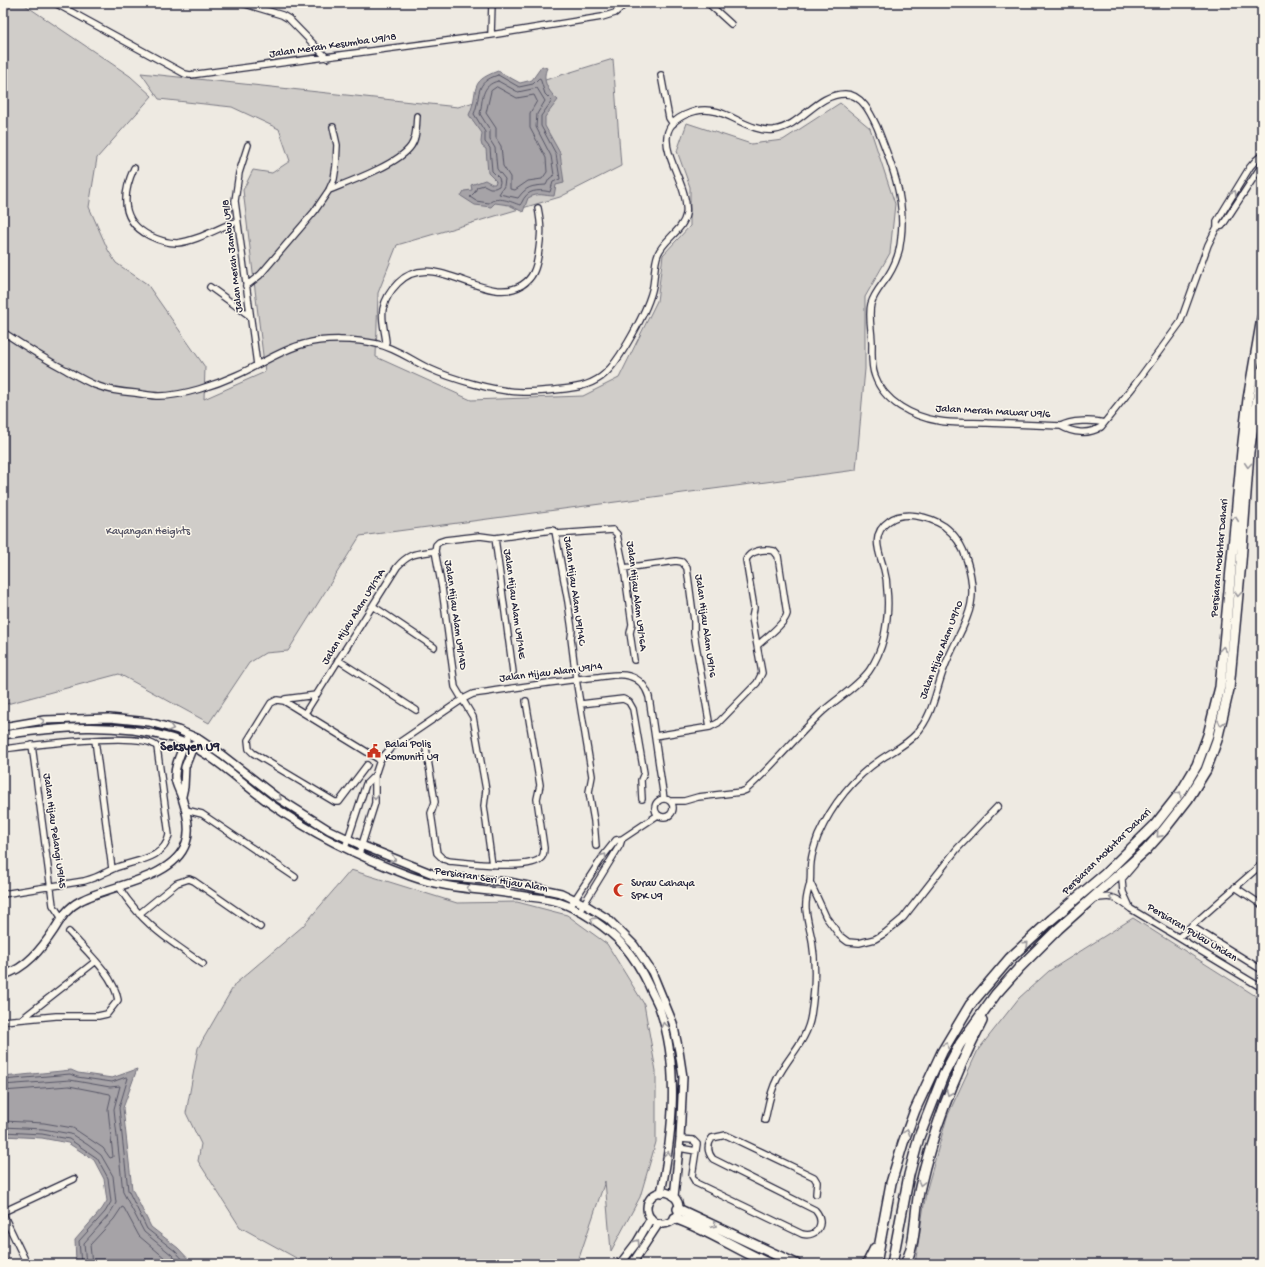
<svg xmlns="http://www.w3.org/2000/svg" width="1265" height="1267" font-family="'Gochi Hand',sans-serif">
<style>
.green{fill:#d0cdc9;stroke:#797882}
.water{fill:#a6a3a7;stroke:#716f7c}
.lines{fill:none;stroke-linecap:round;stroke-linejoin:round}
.shore{stroke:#575666;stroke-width:1}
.minor-casing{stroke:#22223b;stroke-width:8}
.tertiary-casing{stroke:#22223b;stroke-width:10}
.primary-casing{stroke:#22223b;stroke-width:12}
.minor{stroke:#fbf7ec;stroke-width:5.5}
.tertiary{stroke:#fbf7ec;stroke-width:7}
.primary{stroke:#fbf7ec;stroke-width:9}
.oneway{stroke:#99979c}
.labels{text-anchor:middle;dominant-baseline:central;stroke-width:3;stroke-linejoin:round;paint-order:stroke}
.street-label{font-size:11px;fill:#22223b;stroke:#fbf7ec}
.park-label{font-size:11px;fill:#565566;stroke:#fbf7ec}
.poi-label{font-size:11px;fill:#22223b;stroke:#fbf7ec;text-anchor:start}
.quarter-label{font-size:13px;font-weight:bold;fill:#22223b;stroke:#fbf7ec}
</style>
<rect width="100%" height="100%" fill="#eeeae2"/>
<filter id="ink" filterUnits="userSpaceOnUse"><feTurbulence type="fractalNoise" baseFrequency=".025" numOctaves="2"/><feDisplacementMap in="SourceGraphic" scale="8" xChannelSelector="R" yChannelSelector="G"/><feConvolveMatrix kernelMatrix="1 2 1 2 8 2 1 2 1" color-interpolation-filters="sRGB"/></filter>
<g filter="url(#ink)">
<!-- green -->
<path class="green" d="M3,3H22L130,76L152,96L97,158L89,207L108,250L116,263L147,284L205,367L204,399L265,372L243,190L253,170L272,173L290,161L279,129L232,107L159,99L141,73L458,107L613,59L621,166L560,197L397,245L378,293L376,357L471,400L583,396L619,378L657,301L663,255L690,226V187L677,151L687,123L751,144L783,140L840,103L870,128L895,204L890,253L865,297V369L856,470L360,536L288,651L265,653L249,663L209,723L119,674L3,705Z
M351,870L457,903L517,902L567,915L607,944L644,1004L656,1071V1142L640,1197L611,1251L605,1181L577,1264H307L240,1227L198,1161L201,1144L186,1113L198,1048L235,984L303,926Z
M1133,918L1262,1000V1264H915L926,1192L947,1117L978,1050L1019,998L1049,971Z"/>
<!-- water -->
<path class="water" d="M542,66L547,68C541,81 549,92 558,100L545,117V126L560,153L564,183L556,185L554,196C544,196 539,192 528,198L523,212L509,205L495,203L491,207L475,205L461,196L464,191L472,190L471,185L485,180L492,184H495L496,181L488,173L486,149L482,146L481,142L482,133L469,115C480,90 467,82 498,71L520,83L532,80Z
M137,1069L123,1108L132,1189L151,1227L178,1248L193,1264H78L76,1262L75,1240L102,1209L107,1201L104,1179L94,1160L68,1143L42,1138L3,1136V1077L71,1070L78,1073L112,1078Z"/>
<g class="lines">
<!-- shore -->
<path class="shore" d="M498,75L519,87L533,84L538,79L540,78L545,94L552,101L541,116V126L556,154L560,179L553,182L550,192C543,190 530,189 525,197C523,199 522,203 520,205C511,202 498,195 489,203L476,201L470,197L475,192L477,187L484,185L490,188H495L499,186L500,182L499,178L492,171L490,148L485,142V132L474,114C482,94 473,83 498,75Z
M498,81L518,92L537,88L545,101L537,114L536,127L551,156L554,175L549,179L546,185C531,186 527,186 518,198L499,194L504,186L505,179L497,169L495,148L490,140V130L480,114C483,99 481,85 498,81Z
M497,87L517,98L534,95L537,101L530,113V128L546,158L547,172L542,179L528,181L515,190L510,189V177L503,166L501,146L496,138V128L486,113L491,91Z
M3,1080L70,1074L77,1077L112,1082L126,1077L128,1078L119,1108L128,1190L147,1229L175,1251L187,1264
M3,1085L70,1080L110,1087L120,1086L114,1109L123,1192L144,1232L172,1255L180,1264
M3,1091L69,1086L110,1094L111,1096L108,1109L113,1157L110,1158L103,1148L73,1128L44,1123L3,1121
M3,1127L43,1129L71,1134L88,1145L101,1155L113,1176L116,1203L109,1215L84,1243L86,1264
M3,1132L42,1134L69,1139L97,1158L108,1178L111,1202L105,1212L79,1241L81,1264
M92,1264L90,1245L114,1219L122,1207L124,1208L139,1236L172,1264"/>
<!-- minor casing -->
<g class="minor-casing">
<path id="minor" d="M55,3L185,74L190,75L491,35L602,17L615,13L626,3
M242,3L282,15L289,19L327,58
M708,3L731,24
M491,35L492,3
M661,75L669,118L673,124
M248,145L239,173L235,201L257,365
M134,168C122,195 120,221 150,236C158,240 168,243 177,243C197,241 218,228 237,221
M329,190C349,182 399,164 411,146C417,138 416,126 417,116
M1217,227L1222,226L1262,165
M246,286L260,275L314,212L329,190L334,179L336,166L337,145L333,127
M210,287L250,316
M3,332C24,346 43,358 66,370C75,375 85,381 95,385C108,390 121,392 135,393C143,394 151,396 159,396C183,396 215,385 237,375C260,365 280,350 304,344C324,338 356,339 377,344C396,348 411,360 428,368C452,379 496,392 523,392C533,392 544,391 555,390C572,388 587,387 601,377C619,364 649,308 653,286C655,275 654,264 658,254C664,239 683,231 686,214C691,177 634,128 696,111C724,104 746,133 774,130C802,126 816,94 845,94C862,94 871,114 877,127C891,162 906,199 901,238C900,251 895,265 888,276C882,285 874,293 871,304C868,316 872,331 872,344C872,355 871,366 875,376C884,402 913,417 939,421C954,424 972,422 987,423C1012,424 1036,425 1061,426C1070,420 1094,420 1104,423
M384,346L386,342C385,331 381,320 383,309C385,299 391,290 398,283C434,247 485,308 522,285C533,278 536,268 538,256C541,236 542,228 538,208
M1061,426C1073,433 1088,435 1101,427L1133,387L1180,323L1208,245L1217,227V221L1250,167L1256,160L1262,155
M556,534L613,530L617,534L624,568L632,624L630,633L634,660
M495,538L513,672
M624,568L676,561L682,562L687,568L694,621V633L710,727
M373,606L434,647
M338,660L416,710
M284,701L285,699L316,695
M581,704L623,699L629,702L633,709L644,773L641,780L642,799
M305,713L397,567C410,552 417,554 435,551
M655,736L710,727L718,723L757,683L762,673L752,618L754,608L746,560C750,550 764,549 774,551L778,556L787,614C784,625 766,637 758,645
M95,740L112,869
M32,745L53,905L61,917
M426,748L435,802L431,813L436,847L437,853L443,859L449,861C468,863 526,870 540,859C543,857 544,853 544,848L537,799L540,785L526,701
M3,749C27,746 144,730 157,747L169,835C164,861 132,860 113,869C110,870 107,872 104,873C98,877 91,879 84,881L3,894
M367,765L339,802H335L253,753L249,749L248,740L271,703L277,700L284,701L380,760
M655 808a9 9 0 1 1 18 0a9 9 0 1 1-18 0Z
M670,801H684L698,797L741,792L746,790C773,766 795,738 821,713C836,699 856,688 869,671C876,661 881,649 884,637C887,622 889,606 887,590C887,583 886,576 884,569C879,552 870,534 889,521C904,510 930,517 944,526C956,535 963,547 967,561C982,609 961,625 945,666C935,691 934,714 916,734C906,745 893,751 881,759C853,778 832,805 818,836C815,844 812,853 811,862C810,869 811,876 810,883C808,892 805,899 806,909C807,920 810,930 812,940C816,964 815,990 811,1015C807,1042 788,1056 777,1079C770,1092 768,1107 765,1120
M186,810L202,814L295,877
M622,839L658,815
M345,848L366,784L375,775
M359,854L375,803V775L380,760L391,748L463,699L473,694C515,688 556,681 598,677C608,676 620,673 629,676C640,679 646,687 649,697L664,799
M492,865L484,806L486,790L473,717L455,687L442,588L435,551L436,545L439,542L445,540L480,536L495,538L552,530L555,531L568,602L572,630L571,638L576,679L592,776L589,792L594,821L596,846
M810,882L826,917L840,936L848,942L859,943L875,939L885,933L903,918L957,849L998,806
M119,886C122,893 126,898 131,904C151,930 176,945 203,964
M1235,887L1262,905
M1093,899C1112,895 1116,897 1131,909L1262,988
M1129,905L1123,892L1122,879L1134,865
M570,907L604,855L616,840L622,839
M579,912L620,845L622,839
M139,914L177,883L189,879L194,881L260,927
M1191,926L1262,970
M1179,937L1262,864
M22,1019L96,961
M3,1021L56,1016H98L107,1014L118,1000C114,975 86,951 69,932
M680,1139L693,1140L697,1144L692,1176L696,1183L802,1234C818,1238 826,1222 815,1210L713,1159C707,1152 707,1145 712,1138L726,1135L814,1177L817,1182L816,1194
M679,1148L696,1151
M3,1212L74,1179
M3,1214L27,1264"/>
</g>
<!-- tertiary casing -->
<g class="tertiary-casing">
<path id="tertiary" d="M3,727L44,720L109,718L149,722L178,730L197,738L222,755L275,796L329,830L361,845L438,876L509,882L561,893L584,904L608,919L634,945L652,972L673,1023L679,1051L683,1077L680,1139L674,1197
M3,735C58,727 117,722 171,738C210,749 239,782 272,805C314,835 362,858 410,876C448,890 490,889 530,897C539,898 549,899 558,902C580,909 608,928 624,946C634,958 642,971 649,986C652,993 656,1000 659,1007C680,1066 673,1132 661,1193
M182,796L184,787L185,767L194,744
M3,975C26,969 42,948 54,930C62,917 67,908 80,901C111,884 173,880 186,843C191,830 186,810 182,798C180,791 176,786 175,778C174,765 182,751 186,740
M647 1208a16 16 0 1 1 32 0a16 16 0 1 1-32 0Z
M3,1262L4,1264
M620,1264L637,1242L651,1218
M632,1264L659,1223"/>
</g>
<!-- primary casing -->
<g class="primary-casing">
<path id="primary" d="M678,1209L796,1264
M675,1218C708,1230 738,1250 770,1264
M867,1264L875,1248
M876,1264L891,1183L903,1143L915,1110L942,1052L970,1005L1010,958L1052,919L1105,874L1155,825L1181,792L1197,765L1208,735L1220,687L1242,451L1248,399L1262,318
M892,1264L909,1175L919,1137L943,1076L960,1044L996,994L1020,967L1058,929L1146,850L1163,831L1188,799L1206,770L1217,740L1229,689L1241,562L1249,452L1262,371
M905,1264C917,1241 914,1212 920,1187C933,1129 955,1074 982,1021"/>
</g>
<!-- minor -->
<use href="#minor" class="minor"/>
<!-- tertiary -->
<use href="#tertiary" class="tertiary"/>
<!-- primary -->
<use href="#primary" class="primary"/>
</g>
<!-- one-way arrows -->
<defs><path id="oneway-chevron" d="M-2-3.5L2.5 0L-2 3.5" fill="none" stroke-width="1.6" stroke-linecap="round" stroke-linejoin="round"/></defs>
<g class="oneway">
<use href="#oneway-chevron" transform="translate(1234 193) rotate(-59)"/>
<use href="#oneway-chevron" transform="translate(1248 465) rotate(94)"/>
<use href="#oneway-chevron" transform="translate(1235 519) rotate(-85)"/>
<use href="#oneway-chevron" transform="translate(1238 594) rotate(95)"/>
<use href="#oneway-chevron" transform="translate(1223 649) rotate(-85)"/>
<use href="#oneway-chevron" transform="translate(42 721) rotate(-7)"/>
<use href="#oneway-chevron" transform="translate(1221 723) rotate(103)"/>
<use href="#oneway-chevron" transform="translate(171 728) rotate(15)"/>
<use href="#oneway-chevron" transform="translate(1179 794) rotate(-54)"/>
<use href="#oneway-chevron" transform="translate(375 797) rotate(93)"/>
<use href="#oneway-chevron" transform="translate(279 798) rotate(33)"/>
<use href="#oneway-chevron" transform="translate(1159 835) rotate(132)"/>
<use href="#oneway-chevron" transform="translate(604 856) rotate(-55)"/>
<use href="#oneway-chevron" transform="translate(393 859) rotate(22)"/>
<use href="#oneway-chevron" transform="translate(469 888) rotate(-173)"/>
<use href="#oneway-chevron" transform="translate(1112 898) rotate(-170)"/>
<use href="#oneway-chevron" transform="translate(593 920) rotate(-147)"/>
<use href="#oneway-chevron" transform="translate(1026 944) rotate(-43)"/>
<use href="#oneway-chevron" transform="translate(664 1025) rotate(-105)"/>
<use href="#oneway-chevron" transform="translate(946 1045) rotate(-61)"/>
<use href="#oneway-chevron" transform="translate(949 1093) rotate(113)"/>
<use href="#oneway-chevron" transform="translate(907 1132) rotate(-70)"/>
<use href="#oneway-chevron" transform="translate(668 1154) rotate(-80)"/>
<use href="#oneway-chevron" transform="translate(921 1183) rotate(104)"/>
<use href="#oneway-chevron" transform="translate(714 1225) rotate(25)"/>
<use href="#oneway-chevron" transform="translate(637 1242) rotate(-56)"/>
</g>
</g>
<!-- icons -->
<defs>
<g id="civic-bare" transform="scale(1.08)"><path d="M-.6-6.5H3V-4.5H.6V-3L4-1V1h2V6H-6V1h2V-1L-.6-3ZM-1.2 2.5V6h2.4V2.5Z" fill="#c8321e" stroke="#fbf7ec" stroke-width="2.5" paint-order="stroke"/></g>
<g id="mosque-bare" transform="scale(1.08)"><path d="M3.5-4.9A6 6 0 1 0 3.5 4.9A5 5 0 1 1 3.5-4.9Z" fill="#c8321e" stroke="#fbf7ec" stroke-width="2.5" paint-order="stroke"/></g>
</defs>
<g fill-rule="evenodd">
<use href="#civic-bare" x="374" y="751"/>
<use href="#mosque-bare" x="620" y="890"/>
</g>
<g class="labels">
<!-- street labels -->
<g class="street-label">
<text transform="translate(333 46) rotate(-8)">Jalan Merah Kesumba U9/18</text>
<text transform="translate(233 256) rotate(-97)">Jalan Merah Jambu U9/8</text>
<text transform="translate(993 412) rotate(3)">Jalan Merah Mawar U9/6</text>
<text transform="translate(1220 558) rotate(-85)">Persiaran Mokhtar Dahari</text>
<text transform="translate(574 591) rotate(82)">Jalan Hijau Alam U9/14C</text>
<text transform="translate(636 596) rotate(83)">Jalan Hijau Alam U9/16A</text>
<text transform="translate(514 604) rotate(82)">Jalan Hijau Alam U9/14E</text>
<text transform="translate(455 615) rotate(82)">Jalan Hijau Alam U9/14D</text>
<text transform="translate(354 617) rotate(-58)">Jalan Hijau Alam U9/17A</text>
<text transform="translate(705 626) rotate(82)">Jalan Hijau Alam U9/16</text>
<text transform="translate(942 650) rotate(-69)">Jalan Hijau Alam U9/10</text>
<text transform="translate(551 673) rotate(-7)">Jalan Hijau Alam U9/14</text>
<text transform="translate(54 831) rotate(82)">Jalan Hijau Pelangi U9/45</text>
<text transform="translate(1107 852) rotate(-44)">Persiaran Mokhtar Dahari</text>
<text transform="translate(491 880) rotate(9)">Persiaran Seri Hijau Alam</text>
<text transform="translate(1192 933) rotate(31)">Persiaran Pulau Undan</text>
</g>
<!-- park labels -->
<g class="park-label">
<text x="148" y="532">Kayangan Heights</text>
</g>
<!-- poi labels -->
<g class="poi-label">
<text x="385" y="745">Balai Polis<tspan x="385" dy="13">Komuniti U9</tspan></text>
<text x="631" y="884">Surau Cahaya<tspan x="631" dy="13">SPK U9</tspan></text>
</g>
<!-- quarter labels -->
<g class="quarter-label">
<text x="190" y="747">Seksyen U9</text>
</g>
</g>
<!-- margin -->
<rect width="1265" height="1267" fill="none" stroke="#fbf7ec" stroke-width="16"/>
<rect x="8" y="8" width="1249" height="1251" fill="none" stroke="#22223b" stroke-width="1.5" filter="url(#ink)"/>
</svg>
